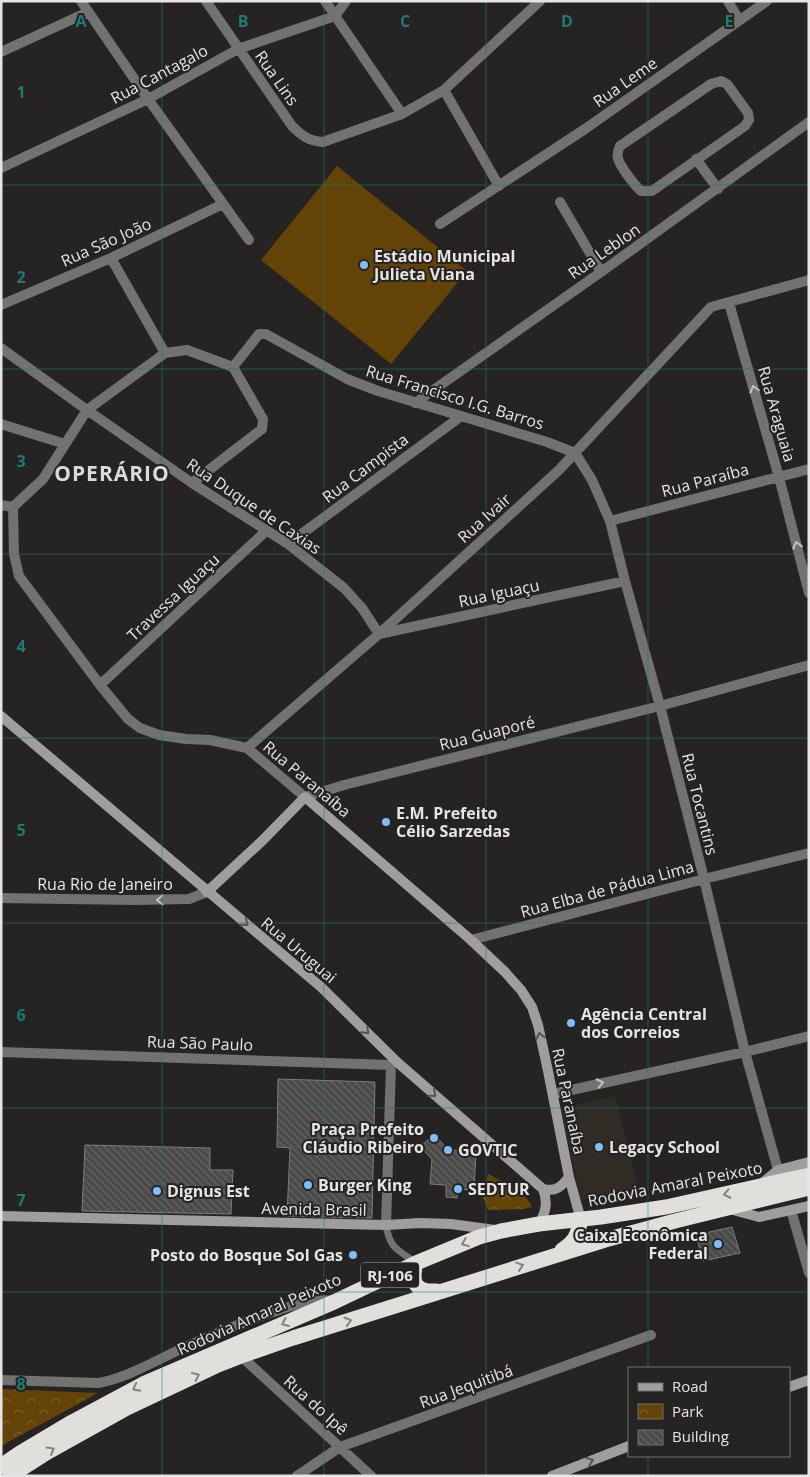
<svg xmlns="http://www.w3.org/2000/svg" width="810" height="1477" font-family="'Open Sans',sans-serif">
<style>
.built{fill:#302b24}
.green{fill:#644306}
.park{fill:url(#park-crowns)}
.building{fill:url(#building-back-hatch);stroke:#7e7c7a}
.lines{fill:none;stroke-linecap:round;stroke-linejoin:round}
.lane{stroke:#727270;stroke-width:7}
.street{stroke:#727270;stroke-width:10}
.secondary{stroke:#9f9e9c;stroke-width:10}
.highway{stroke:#e1dfdc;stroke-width:15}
.oneway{stroke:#c3c2c1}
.oneway2{stroke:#565553}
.oneway3{stroke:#84827f}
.grid{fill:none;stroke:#1a7c74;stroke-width:1;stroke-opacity:0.55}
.poi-dot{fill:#7bbef9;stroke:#262422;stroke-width:2}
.labels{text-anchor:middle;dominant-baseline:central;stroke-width:4;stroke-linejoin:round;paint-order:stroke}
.shield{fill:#262422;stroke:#acabaa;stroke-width:1}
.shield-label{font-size:15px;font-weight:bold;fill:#e6e5e4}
.street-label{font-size:16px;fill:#e6e5e4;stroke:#262422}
.poi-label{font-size:16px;font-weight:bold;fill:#e6e5e4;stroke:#262422;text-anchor:start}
.district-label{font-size:21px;font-weight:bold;letter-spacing:1px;fill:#dcdad7;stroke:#262422}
.grid-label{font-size:16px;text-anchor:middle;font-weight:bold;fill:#1a7c74;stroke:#262422;stroke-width:4;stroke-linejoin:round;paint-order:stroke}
</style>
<defs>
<pattern id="park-crowns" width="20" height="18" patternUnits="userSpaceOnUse" patternTransform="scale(1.25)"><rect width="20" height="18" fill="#644306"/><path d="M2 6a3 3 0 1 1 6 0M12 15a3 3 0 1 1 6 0" fill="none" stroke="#7a5e2a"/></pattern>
<pattern id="building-back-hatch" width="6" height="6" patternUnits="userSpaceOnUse" patternTransform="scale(1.25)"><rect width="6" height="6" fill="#4c4a48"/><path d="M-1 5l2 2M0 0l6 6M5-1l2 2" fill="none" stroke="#666462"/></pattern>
</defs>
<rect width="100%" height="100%" fill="#262422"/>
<!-- built -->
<path class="built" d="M615,1096L638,1187L581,1200L561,1108Z"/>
<!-- green -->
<path class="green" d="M337,166L467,271L391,364L261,260Z"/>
<!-- park -->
<path class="park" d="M488,1174C504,1183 524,1189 532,1207L524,1209L488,1210L483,1197Z
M1,1389L98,1393L1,1446Z"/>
<!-- building -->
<path class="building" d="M278,1079L375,1082L372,1218L287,1216L290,1148L277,1147Z
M434,1134L448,1150L476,1151L474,1190L458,1189L457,1198L446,1197V1185L430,1184L432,1159L420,1147Z
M85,1145L210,1148V1170H233L231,1214L82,1211Z
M732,1227L740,1253L703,1261L696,1235Z"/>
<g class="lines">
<!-- lane -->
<path class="lane" d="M386,1225C390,1249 397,1249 415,1262"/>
<!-- street -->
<path class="street" d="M81,1L148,99L249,240
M206,1L292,126C302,136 309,141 323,142L402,114L444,90L540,1
M325,1L402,114
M728,1L739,20
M1,52L88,12
M721,81L727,84L748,113L749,120L745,126L652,191H641C635,186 619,165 618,158C617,154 618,150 620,146L711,84Z
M444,90L499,186
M696,159L718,189
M1,168L148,99L238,49L335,16L346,1
M560,202L601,272
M440,224L585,129L767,1
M111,258L165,353L187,350L233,367L263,419L262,429L192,483
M729,303L779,477L809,593
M1,305L111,258L223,204
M1,348L87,410L192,483L288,544L344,588L362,608L379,634L625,581
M165,353L87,410L43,479L13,507L14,554L19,576L100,685L128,719L140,728L159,735L186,739L210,740L247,748L305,797L344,785L660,706L809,665
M233,367L259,334H266L347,379L378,391L547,442L575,453L592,480L610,521L625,581L660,706L704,879L745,1052L778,1170
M415,403L601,272L809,122
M1,424L65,444
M1,505L13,507
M610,521L809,469
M288,544L460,417
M100,685L266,531
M247,748L379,634L559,470L711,307L809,280
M1,898L133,900L189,899L207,892
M471,940L704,879L809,853
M1,1052L391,1065L397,1062
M553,1094L745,1052L809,1036
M791,1210L809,1273
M386,1225L391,1065
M241,1356L371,1476
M1,1380L98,1383C126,1378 153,1362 179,1350C211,1335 243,1322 276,1311C294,1305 312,1298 332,1301
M297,1476L340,1447L651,1335"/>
<!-- secondary -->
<path class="secondary" d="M1,716L321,987L397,1062L543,1189C548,1202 546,1212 539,1224
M207,892L263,840L305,797L471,940L505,972L521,990L532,1007L538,1025L548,1071L569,1177L581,1220
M761,1184L778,1170L809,1162
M543,1189C556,1192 561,1187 569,1177
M729,1209L759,1217L809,1206
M1,1216L386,1225L420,1223L451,1224L495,1230
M789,1387L809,1380
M552,1476L629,1446"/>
<!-- highway -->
<path class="highway" d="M562,1250C576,1241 577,1235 581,1220
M416,1263C411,1283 415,1292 437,1291
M1,1466L20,1453L72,1422L143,1384L334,1302L416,1263L479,1237L501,1231L539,1224L601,1217L666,1207L809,1175
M10,1476L48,1452L127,1408L218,1365L241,1356L293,1338L605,1240L675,1221L809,1188"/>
</g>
<!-- one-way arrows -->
<defs><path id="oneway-chevron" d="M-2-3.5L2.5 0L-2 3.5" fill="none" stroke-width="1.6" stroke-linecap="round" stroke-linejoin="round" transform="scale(1.25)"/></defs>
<g class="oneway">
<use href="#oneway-chevron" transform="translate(754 389) rotate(-106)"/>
<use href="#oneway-chevron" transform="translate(797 545) rotate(-104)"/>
<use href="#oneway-chevron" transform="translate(160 900) rotate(179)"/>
<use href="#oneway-chevron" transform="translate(600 1083) rotate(-12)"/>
</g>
<g class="oneway2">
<use href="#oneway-chevron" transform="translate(245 923) rotate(40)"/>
<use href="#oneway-chevron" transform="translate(366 1031) rotate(45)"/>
<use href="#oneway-chevron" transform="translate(540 1036) rotate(-103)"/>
<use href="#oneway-chevron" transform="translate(433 1094) rotate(41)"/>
<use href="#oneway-chevron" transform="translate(590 1461) rotate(-21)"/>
</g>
<g class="oneway3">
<use href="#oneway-chevron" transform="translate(727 1194) rotate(168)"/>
<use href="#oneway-chevron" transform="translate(465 1243) rotate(158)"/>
<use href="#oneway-chevron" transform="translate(520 1266) rotate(-18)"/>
<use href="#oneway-chevron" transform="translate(348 1321) rotate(-17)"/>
<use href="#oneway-chevron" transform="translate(285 1323) rotate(157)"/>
<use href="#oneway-chevron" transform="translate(196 1376) rotate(-25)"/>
<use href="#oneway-chevron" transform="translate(136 1388) rotate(152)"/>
<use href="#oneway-chevron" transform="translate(51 1450) rotate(-30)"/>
</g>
<!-- grid -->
<path class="grid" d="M162,1V1476M324,1V1476M486,1V1476M648,1V1368M1,185H809M1,369H809M1,554H809M1,738H809M1,923H809M1,1108H809M1,1292H809M648,1456V1476"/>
<!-- markers -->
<g class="poi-dot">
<circle cx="364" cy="265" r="5"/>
<circle cx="386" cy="822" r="5"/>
<circle cx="571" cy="1023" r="5"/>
<circle cx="434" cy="1138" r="5"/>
<circle cx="599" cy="1147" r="5"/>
<circle cx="448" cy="1150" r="5"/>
<circle cx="308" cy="1185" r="5"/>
<circle cx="458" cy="1189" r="5"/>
<circle cx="157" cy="1191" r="5"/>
<circle cx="718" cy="1244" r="5"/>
<circle cx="353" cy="1255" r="5"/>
</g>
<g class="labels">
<!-- shield labels -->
<rect class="shield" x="361" y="1262.5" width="58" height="25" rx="4"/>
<g class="shield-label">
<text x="390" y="1275">RJ-106</text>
</g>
<!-- street labels -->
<g class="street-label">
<text transform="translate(159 74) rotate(-28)">Rua Cantagalo</text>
<text transform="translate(277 78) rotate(55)">Rua Lins</text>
<text transform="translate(625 82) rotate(-35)">Rua Leme</text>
<text transform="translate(106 242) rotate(-24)">Rua São João</text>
<text transform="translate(604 251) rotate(-35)">Rua Leblon</text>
<text transform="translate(455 397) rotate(17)">Rua Francisco I.G. Barros</text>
<text transform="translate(777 414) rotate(74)">Rua Araguaia</text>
<text transform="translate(365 468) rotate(-37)">Rua Campista</text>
<text transform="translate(705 480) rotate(-15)">Rua Paraíba</text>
<text transform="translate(254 506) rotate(34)">Rua Duque de Caxias</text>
<text transform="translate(484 518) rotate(-42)">Rua Ivair</text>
<text transform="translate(499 593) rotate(-12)">Rua Iguaçu</text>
<text transform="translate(173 597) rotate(-43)">Travessa Iguaçu</text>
<text transform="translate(487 733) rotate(-14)">Rua Guaporé</text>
<text transform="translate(307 779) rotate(40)">Rua Paranaíba</text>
<text transform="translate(700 804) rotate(76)">Rua Tocantins</text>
<text x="105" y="884">Rua Rio de Janeiro</text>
<text transform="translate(607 889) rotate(-15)">Rua Elba de Pádua Lima</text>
<text transform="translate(299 950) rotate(40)">Rua Uruguai</text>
<text transform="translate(200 1043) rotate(2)">Rua São Paulo</text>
<text transform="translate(569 1101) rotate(78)">Rua Paranaíba</text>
<text transform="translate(675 1184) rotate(-11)">Rodovia Amaral Peixoto</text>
<text transform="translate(314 1209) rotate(1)">Avenida Brasil</text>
<text transform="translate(259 1314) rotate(-24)">Rodovia Amaral Peixoto</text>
<text transform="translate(466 1386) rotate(-20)">Rua Jequitibá</text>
<text transform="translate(316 1405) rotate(42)">Rua do Ipê</text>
</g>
<!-- poi labels -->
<g class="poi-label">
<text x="374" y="256">Estádio Municipal<tspan x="374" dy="18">Julieta Viana</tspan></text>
<text x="396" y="813">E.M. Prefeito<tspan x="396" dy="18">Célio Sarzedas</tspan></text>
<text x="581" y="1014">Agência Central<tspan x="581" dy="18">dos Correios</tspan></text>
<text x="424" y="1129" text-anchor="end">Praça Prefeito<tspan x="424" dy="18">Cláudio Ribeiro</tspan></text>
<text x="609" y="1147">Legacy School</text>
<text x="458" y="1150">GOVTIC</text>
<text x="318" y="1185">Burger King</text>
<text x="468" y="1189">SEDTUR</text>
<text x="167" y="1191">Dignus Est</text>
<text x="708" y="1235" text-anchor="end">Caixa Econômica<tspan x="708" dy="18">Federal</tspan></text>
<text x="343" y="1255" text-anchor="end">Posto do Bosque Sol Gas</text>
</g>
<!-- district labels -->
<g class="district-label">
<text x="112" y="473">OPERÁRIO</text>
</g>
</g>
<g class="grid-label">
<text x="81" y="27">A</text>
<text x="243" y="27">B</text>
<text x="405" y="27">C</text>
<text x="567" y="27">D</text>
<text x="729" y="27">E</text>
<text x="21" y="98">1</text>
<text x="21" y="283">2</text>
<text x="21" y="467">3</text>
<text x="21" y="652">4</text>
<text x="21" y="836">5</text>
<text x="21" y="1021">6</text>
<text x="21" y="1206">7</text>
<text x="21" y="1390">8</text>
</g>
<!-- border -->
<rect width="810" height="1477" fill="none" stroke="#e6e5e4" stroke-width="5"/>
<!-- legend -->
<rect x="628" y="1367" width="162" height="90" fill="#262422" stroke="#737170"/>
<rect x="638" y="1383" width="25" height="8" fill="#9f9e9c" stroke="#737170"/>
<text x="672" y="1392" font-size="15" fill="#e6e5e4">Road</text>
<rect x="638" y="1404" width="25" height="15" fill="url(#park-crowns)" stroke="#737170"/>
<text x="672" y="1417" font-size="15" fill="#e6e5e4">Park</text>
<rect x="638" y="1430" width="25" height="15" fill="url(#building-back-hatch)" stroke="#737170"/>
<text x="672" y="1442" font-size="15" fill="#e6e5e4">Building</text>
</svg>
